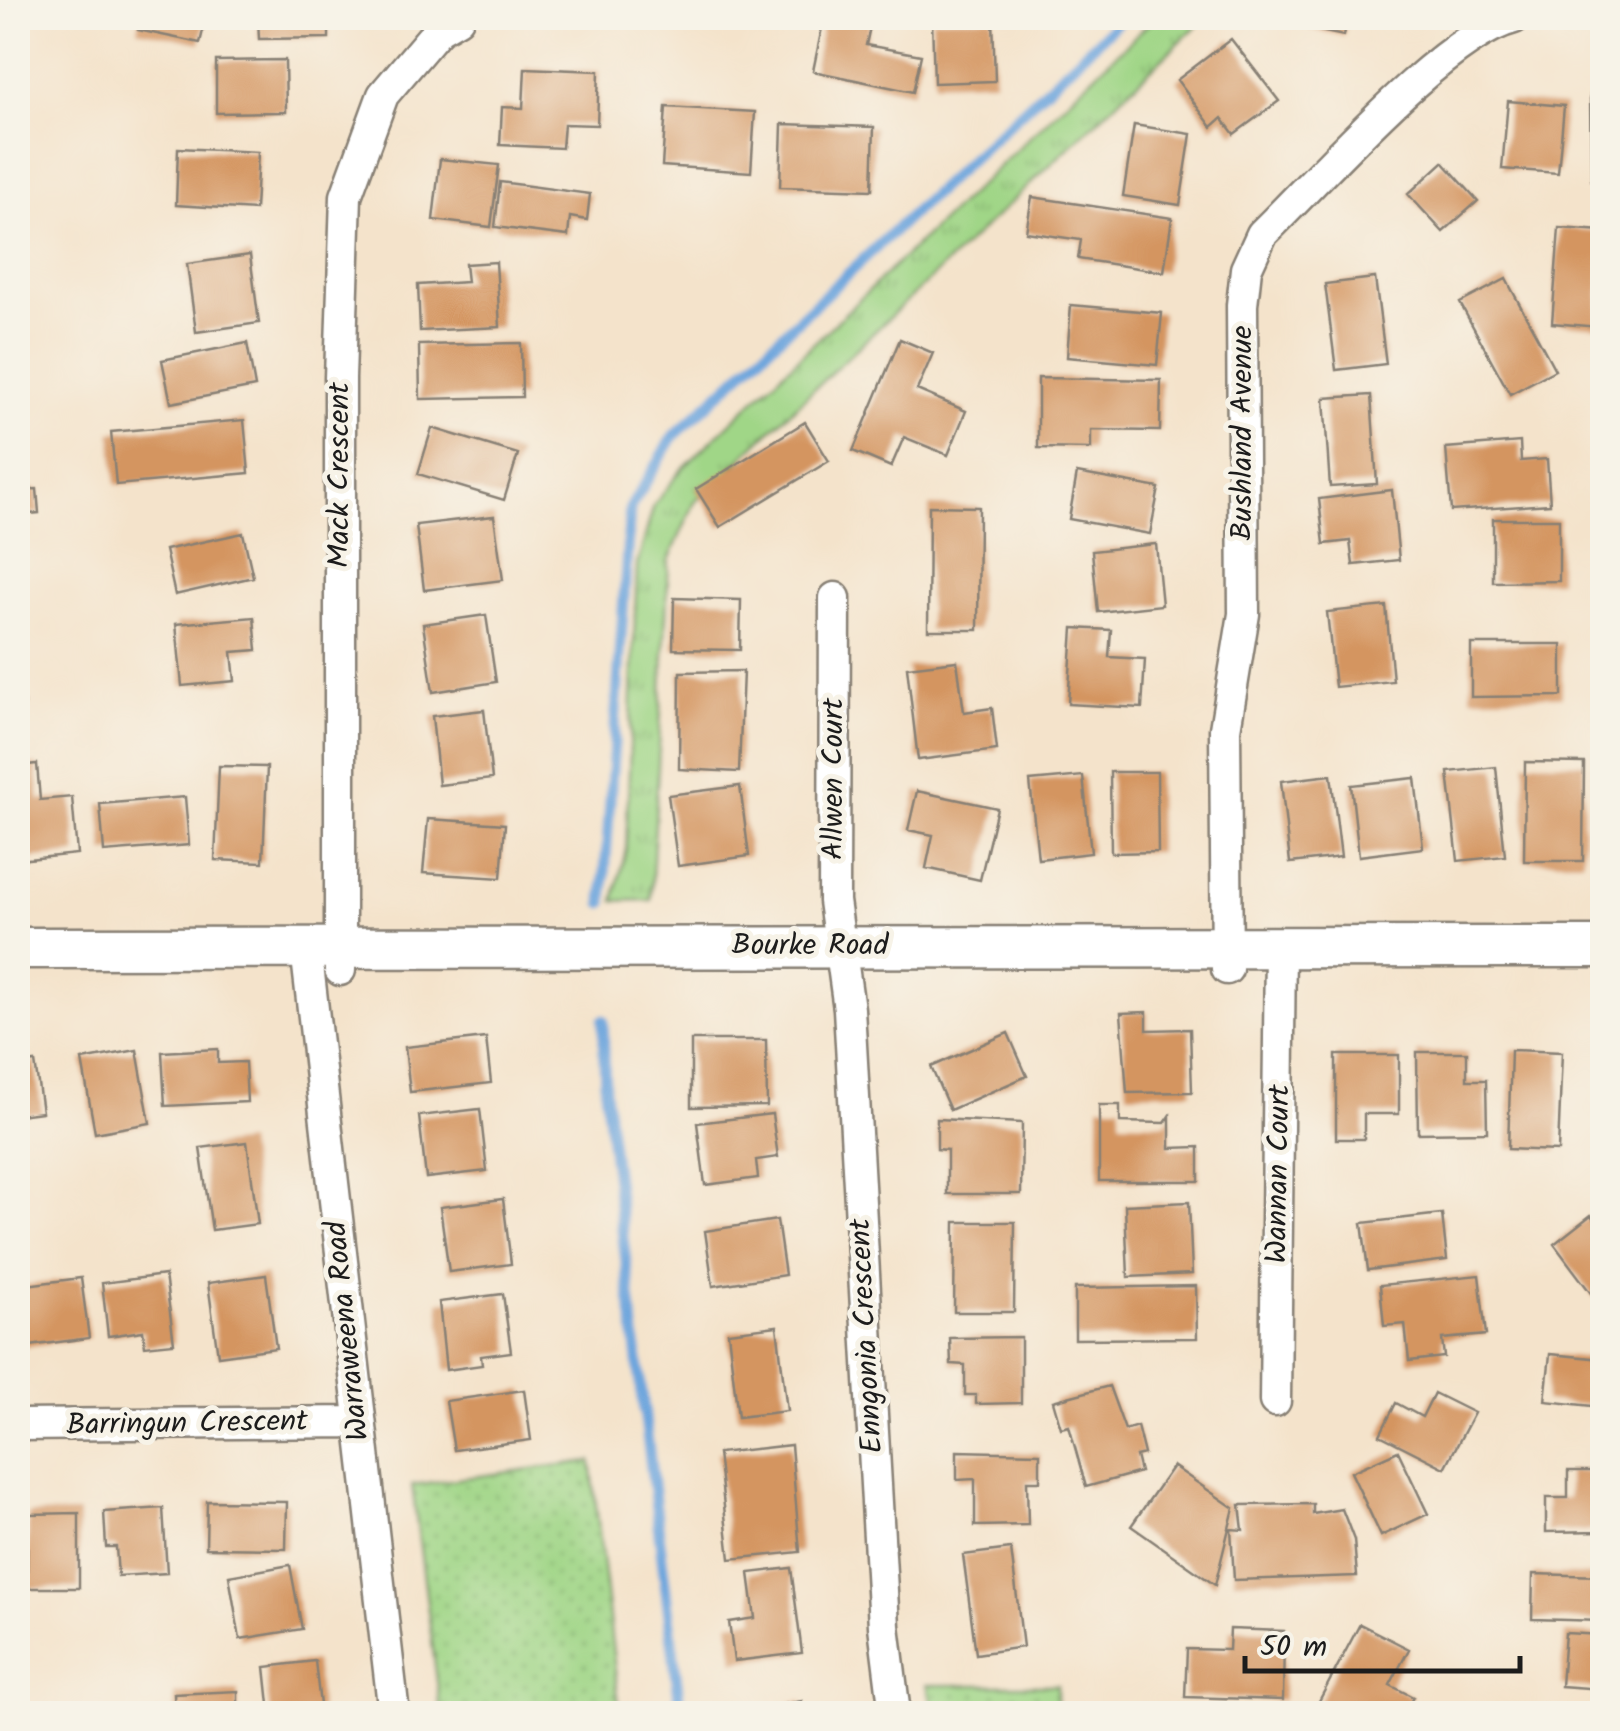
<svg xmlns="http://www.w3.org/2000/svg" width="1620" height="1731" font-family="Kalam,sans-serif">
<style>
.grass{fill:url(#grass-tufts);stroke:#5e7952;stroke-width:2.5}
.park{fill:url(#park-dots);stroke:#5e7952;stroke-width:2.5}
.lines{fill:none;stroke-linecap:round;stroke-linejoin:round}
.stream{stroke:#6ea6dd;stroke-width:11}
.building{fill:#d49561}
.street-casing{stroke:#888074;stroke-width:35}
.secondary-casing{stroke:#888074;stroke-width:45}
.street{stroke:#fff;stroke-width:30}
.secondary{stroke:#fff;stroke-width:40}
.labels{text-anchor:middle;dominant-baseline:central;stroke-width:10;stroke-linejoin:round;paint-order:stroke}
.street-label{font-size:30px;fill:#1c1c1c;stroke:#f7f3e8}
</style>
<defs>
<pattern id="grass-tufts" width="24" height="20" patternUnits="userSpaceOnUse" patternTransform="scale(2.5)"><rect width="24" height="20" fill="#a0d687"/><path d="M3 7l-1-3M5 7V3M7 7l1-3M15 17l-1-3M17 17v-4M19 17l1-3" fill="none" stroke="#89b774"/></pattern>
<pattern id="park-dots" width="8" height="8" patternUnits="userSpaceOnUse" patternTransform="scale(2.5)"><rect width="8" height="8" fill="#a0d687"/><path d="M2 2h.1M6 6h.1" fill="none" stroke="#89b774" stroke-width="1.8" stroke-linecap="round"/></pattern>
</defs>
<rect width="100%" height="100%" fill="#f7f3e8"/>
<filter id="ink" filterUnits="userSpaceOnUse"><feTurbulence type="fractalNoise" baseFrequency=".01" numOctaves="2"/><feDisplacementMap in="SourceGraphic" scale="20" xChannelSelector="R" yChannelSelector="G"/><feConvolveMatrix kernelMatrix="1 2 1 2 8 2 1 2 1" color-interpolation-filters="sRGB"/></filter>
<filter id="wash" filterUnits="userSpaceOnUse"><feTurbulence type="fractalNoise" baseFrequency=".0048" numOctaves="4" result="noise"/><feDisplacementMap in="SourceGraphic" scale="40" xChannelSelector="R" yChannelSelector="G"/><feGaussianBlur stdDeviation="2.25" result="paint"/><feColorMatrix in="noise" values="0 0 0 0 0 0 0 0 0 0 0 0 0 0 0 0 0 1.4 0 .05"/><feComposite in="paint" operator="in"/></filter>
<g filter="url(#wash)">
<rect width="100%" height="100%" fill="#f4e3cb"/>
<!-- grass -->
<path class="grass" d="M1154,18H1205L695,502L669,560L651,900L614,901L626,849L637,565L654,505L682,469Z"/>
<!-- park -->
<path class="park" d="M591,1461L620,1713H441L412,1485Z
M927,1685H1057V1713H935Z"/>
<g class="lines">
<!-- stream -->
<path class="stream" d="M603,903L630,508L674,436L1122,18
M603,1020L605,1090L681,1714"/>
</g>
<g id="blocks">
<!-- building -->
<path class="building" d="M140,18H206L200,43L138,30Z
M258,18H329V38L259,39Z
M662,18H716L717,23L663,26Z
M824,18L871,22L866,45L921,55L913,92L813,71Z
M993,18L995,81L934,83L932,19Z
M1257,18H1347L1344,36Z
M1231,39L1279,101L1234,134L1222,118L1212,127L1177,80Z
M285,60L286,112L216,113V61Z
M525,68L599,71L597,125L564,124L562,148L500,145L502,107L523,108Z
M1590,95H1602V180H1591Z
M1508,101L1564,106L1558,173L1502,169Z
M666,107L755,112L751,172L662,166Z
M782,124L874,127L872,190L780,187Z
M1134,125L1191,134L1180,205L1123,196Z
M178,148L258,152L255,210L176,205Z
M440,159L499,165L491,227L433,220Z
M1443,162L1478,201L1443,232L1408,194Z
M500,182L590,194L587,220L570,217L568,236L495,227Z
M1032,197L1172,218L1164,272L1078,259L1081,240L1026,232Z
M1559,228L1602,231L1599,327L1552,323Z
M250,255L259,323L196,332L187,264Z
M496,262L500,327L420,331L418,285L467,282L465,264Z
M1375,278L1386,364L1336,370L1325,284Z
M1506,279L1555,370L1510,394L1460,303Z
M1071,305L1162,313L1157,365L1067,357Z
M900,339L933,353L917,390L966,411L948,455L904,437L891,467L853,451Z
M247,343L255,387L171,403L162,360Z
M521,343L522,397L420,399L419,345Z
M1038,378L1161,380L1160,431L1091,430V449L1038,448Z
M1371,395L1377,484L1330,487L1324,398Z
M244,420L249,473L116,485L111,432Z
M805,422L829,461L720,527L696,489Z
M432,428L518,454L504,500L418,474Z
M1520,442L1521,461L1547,459L1550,504L1451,511L1446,448Z
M1077,473L1159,488L1150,534L1069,519Z
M37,489L39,513L18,515V490Z
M1392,490L1399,560L1353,565L1350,541L1324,544L1319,499Z
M929,506L979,507L978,630H928Z
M494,516L503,580L424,590L416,525Z
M1493,519H1559V581L1493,582Z
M243,533L253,577L175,595L165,550Z
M1156,544L1162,605L1098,612L1092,551Z
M674,598L741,600L740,650L673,649Z
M1386,606L1393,681L1335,687L1327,612Z
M18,615H21L25,704H18Z
M486,615L496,682L433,692L423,624Z
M254,617L257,650L232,652L235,681L182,686L176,624Z
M1073,628L1111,630L1109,657L1145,659L1142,708L1068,704Z
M1471,644H1562V696L1471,697Z
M957,661L964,712L992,708L997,750L918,760L907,667Z
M743,671L739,772L679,769L680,672Z
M484,710L492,779L439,785L432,716Z
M1525,762L1584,763L1583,861H1524Z
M37,764L40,800L72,797L77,854L18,860V766Z
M219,766L267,767L263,862L215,860Z
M1496,767L1505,856L1458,861L1448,772Z
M1110,772H1157L1158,852L1111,853Z
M1331,775L1341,857L1290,863L1281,781Z
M1083,776L1091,853L1038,859L1030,781Z
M1415,778L1423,848L1359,856L1351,785Z
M740,786L749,856L678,866L668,795Z
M917,791L997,808L980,880L926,868L933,835L908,830Z
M185,797L189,845L104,852L100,804Z
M428,819L505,824L501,878L423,873Z
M1147,1012V1030L1190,1029L1192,1092L1127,1093L1121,1013Z
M1008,1033L1027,1076L950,1110L931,1067Z
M486,1038L491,1083L410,1092L405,1047Z
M691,1040H766L767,1106L691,1107Z
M218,1049V1063L245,1062L247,1102L165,1106L162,1052Z
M137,1050L150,1123L95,1133L82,1060Z
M1511,1050L1562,1052L1558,1151L1508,1149Z
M1417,1052H1467V1080H1486L1487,1132L1418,1133Z
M1336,1055H1399V1114H1364V1139H1336Z
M35,1062L42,1112L18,1115V1064Z
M1099,1105H1120V1122L1165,1123L1170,1116V1148L1199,1147V1181H1099Z
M480,1109L487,1171L426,1178L419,1116Z
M772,1114L778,1157L756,1160L758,1178L705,1185L697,1123Z
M937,1119L1022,1123L1021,1194H947V1150L937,1149Z
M247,1142L258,1224L212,1230L200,1148Z
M503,1199L511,1264L449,1272L440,1207Z
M1189,1202L1192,1274L1128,1277L1125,1205Z
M1442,1214L1447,1260L1368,1270L1362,1223Z
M1591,1215L1602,1230V1308L1554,1244Z
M777,1220L785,1275L713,1286L705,1231Z
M955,1222H1015L1014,1312H954Z
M165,1275L174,1343L145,1346L143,1331L108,1336L102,1283Z
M266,1275L276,1348L218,1356L208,1283Z
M1479,1275L1486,1335L1442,1339L1444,1357L1409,1361L1405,1324L1384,1326L1380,1285Z
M81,1278L89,1338L22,1347L18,1286Z
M1196,1286L1197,1338L1075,1339V1288Z
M503,1294L511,1352L481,1356L482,1365L446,1370L439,1302Z
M777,1326L787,1411L738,1417L728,1332Z
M1021,1337V1403L976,1404V1395H965V1365L951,1364L950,1338Z
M1550,1354L1602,1359V1407L1545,1401Z
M1109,1386L1125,1430L1137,1426L1144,1454L1136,1456L1140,1472L1086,1487L1069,1426L1061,1428L1053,1401Z
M524,1390L531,1440L454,1450L446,1401Z
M1434,1393L1474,1413L1445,1468L1380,1435L1396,1403L1422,1417Z
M791,1445L800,1552L730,1559L718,1453Z
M957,1451L1040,1453V1481H1027L1028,1525L975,1526V1479L957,1480Z
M1398,1451L1428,1514L1381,1536L1351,1472Z
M1173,1466L1234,1508L1215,1585L1131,1526Z
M1568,1471H1602V1531L1546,1532V1498H1568Z
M207,1501L287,1502L286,1549L206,1548Z
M1313,1504V1514L1342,1509L1354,1540L1357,1576L1234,1580L1231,1529L1243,1530L1240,1505Z
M163,1508L167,1573L118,1576L116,1547H106L104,1512Z
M79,1513V1588H27L28,1514Z
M1011,1549L1023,1647L976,1654L963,1555Z
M290,1565L302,1629L240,1639L229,1576Z
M791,1568L802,1653L734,1661L729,1622L755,1618L749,1573Z
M1533,1574L1602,1576V1621L1532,1619Z
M1360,1624L1409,1649L1390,1685L1413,1697L1404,1714H1338L1318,1703Z
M1230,1629L1284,1631L1283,1700L1185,1697L1187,1649L1229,1650Z
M1565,1633L1602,1635V1689L1561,1686Z
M315,1661L321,1714H270L265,1667Z
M238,1691V1714H175L174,1694Z
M802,1701L804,1714H753V1710Z"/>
</g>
</g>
<g filter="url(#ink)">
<use href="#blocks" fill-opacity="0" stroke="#888074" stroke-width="2.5"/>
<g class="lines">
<!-- street casing -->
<g class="street-casing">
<path id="street" d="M835,598L834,901L849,1009L884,1626L895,1714
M306,948L394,1714
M1227,969L1225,729L1244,614L1242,305L1246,269L1262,234C1320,178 1443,36 1514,18
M340,970V378L346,196L383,95L439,29L458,18
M1275,1401L1280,947
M18,1425L357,1422"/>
</g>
<!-- secondary casing -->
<g class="secondary-casing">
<path id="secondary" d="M18,948L1602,947"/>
</g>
<!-- street -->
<use href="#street" class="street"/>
<!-- secondary -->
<use href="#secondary" class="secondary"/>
</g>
</g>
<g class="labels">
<!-- street labels -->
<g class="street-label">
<text transform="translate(1243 433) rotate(-90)">Bushland Avenue</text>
<text transform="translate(340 475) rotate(-90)">Mack Crescent</text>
<text transform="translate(834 779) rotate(-90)">Allwen Court</text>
<text x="810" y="946">Bourke Road</text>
<text transform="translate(1279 1174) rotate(-89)">Wannan Court</text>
<text transform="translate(348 1331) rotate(-96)">Warraweena Road</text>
<text transform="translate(867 1336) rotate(-93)">Enngonia Crescent</text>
<text transform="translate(187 1424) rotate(-1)">Barringun Crescent</text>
</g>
</g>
<!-- margin -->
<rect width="1620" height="1731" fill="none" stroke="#f7f3e8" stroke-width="60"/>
<!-- scale -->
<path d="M1245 1656v15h275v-15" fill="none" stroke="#1c1c1c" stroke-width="5"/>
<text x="1260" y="1656" font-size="30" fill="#1c1c1c" stroke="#f7f3e8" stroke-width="8" paint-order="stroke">50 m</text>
</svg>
